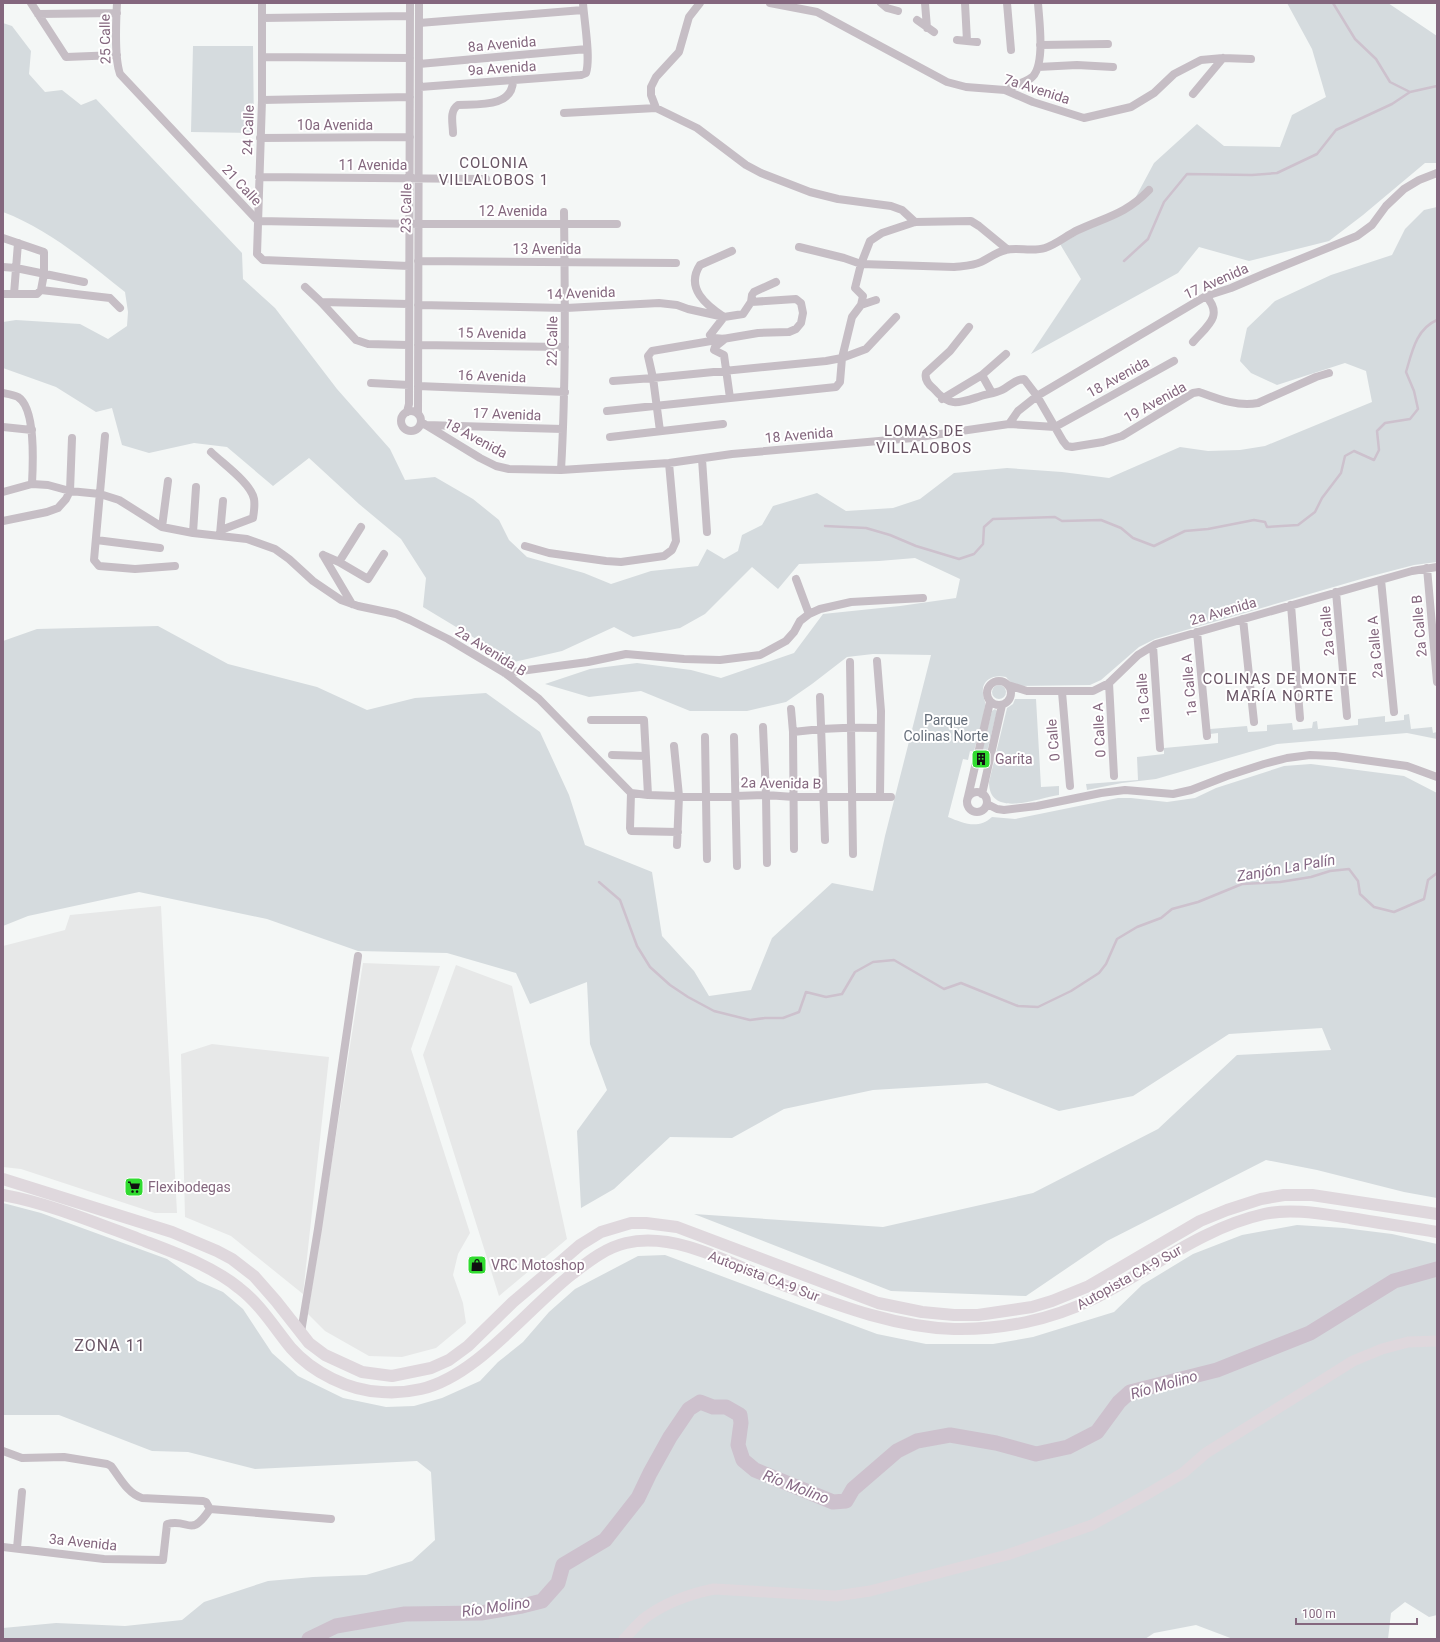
<svg xmlns="http://www.w3.org/2000/svg" width="1440" height="1642" font-family="Roboto,sans-serif">
<style>
.built{fill:#e7e8e8}
.green{fill:#d5dbde}
.lines{fill:none;stroke-linecap:round;stroke-linejoin:round}
.stream{stroke:#cdc1cd;stroke-width:2.5}
.river{stroke:#cdc1cd;stroke-width:15}
.minor{stroke:#c6bec5;stroke-width:8}
.major{stroke:#dfd8dd;stroke-width:11}
.highway{stroke:#dfd8dd;stroke-width:12}
.labels{text-anchor:middle;dominant-baseline:central;stroke-width:4;stroke-linejoin:round;paint-order:stroke}
.street-label{font-size:14px;fill:#84677e;stroke:#fff}
.park-label{font-size:14px;fill:#666f7b;stroke:#fff}
.poi-label{font-size:14px;fill:#84677e;stroke:#fff;text-anchor:start}
.neighbourhood-label{font-size:15px;letter-spacing:1px;fill:#695565;stroke:#fff}
.water-label{font-size:15px;font-style:italic;fill:#866985;stroke:#fff}
.quarter-label{font-size:16px;letter-spacing:1px;fill:#695565;stroke:#fff}
</style>
<rect width="100%" height="100%" fill="#f4f7f6"/>
<!-- built -->
<path class="built" d="M161,906L177,1213H155L21,1169L3,1167V946L65,930L70,915Z
M363,963L440,966L411,1049L470,1233L458,1254L453,1275L463,1303L466,1323L436,1348L402,1357L369,1356L325,1331L308,1314Z
M456,965L512,986L567,1239L499,1296L423,1055Z
M212,1044L329,1057L303,1294L231,1236L185,1217L181,1054Z"/>
<!-- green -->
<path class="green" d="M1287,3H1388L1437,36V163H1425L1363,215L1329,241L1249,261L1199,247L1178,273L1031,354L1081,279L1060,244L1131,206L1154,163L1197,124L1224,146L1280,147L1292,115L1326,97L1312,49Z
M3,23L12,26L31,51L29,74L45,92L62,90L81,105L96,99L242,253L243,279L275,308L337,389L390,449L405,480L435,477L473,499L499,520L509,540L527,557L584,573L611,584L651,571L698,566L707,549L724,559L738,551L742,535L762,525L773,506L817,493L846,511L893,508L920,499L954,473L1007,468L1062,472L1109,478L1180,447L1208,451L1240,450L1265,446L1372,402L1366,371L1345,363L1277,385L1251,373L1240,361L1247,328L1275,301L1331,275L1392,255L1405,229L1424,210L1437,207V562L1414,565L1368,577L1155,639L1139,647L1101,680L1090,685L1014,686L1006,677C995,674 981,679 983,693C983,698 986,701 985,706C983,721 978,736 974,751H970L968,760L963,759L948,817C963,823 978,830 992,817L1015,819L1118,798H1131L1167,802L1195,798L1216,788L1284,766L1311,764L1404,776L1437,793V1198L1404,1192L1317,1170L1266,1160L1107,1241L1026,1296L891,1291L694,1214L883,1227L1033,1193L1158,1129L1237,1055L1331,1050L1322,1028L1229,1034L1133,1096L1059,1111L987,1083L873,1090L784,1109L732,1138L670,1137L614,1189L581,1208L577,1131L607,1090L590,1044L587,982L530,1004L516,973L447,953L358,951L267,919L139,892L28,916L3,926V641L37,629L158,626L228,664L317,687L367,710L415,698L486,693L540,732L569,795L585,845L652,872L662,936L694,971L709,996L751,990L772,938L832,883L873,891L885,836L931,655L873,654L847,657L812,684L786,702L747,711H690L641,691L589,697L545,684L590,669L637,663L691,670L721,678L794,653L823,614L900,606L956,598L960,579L915,558L879,561L799,564L778,589L752,567L705,614L680,628L633,637L614,627L562,651L514,662L423,607L426,578L401,539L359,504L309,458L273,486L227,447L194,443L149,453L122,445L112,408L96,412L56,387L3,368V322L16,320L80,324L108,339L127,326L128,312L125,292C87,262 48,229 3,212Z
M193,46H253L254,133L191,132Z
M992 692a7 7 0 1 1 14 0a7 7 0 1 1-14 0Z
M1015,699H1036L1041,787L1059,786V795C1038,798 989,819 989,782L1007,708L1013,704Z
M995,709L997,711L986,756L981,754L992,711Z
M1409,714L1411,729L1432,727L1433,733L1437,732V739L1407,733L1277,744L1156,779L1122,783L1087,790L1086,784L1138,780L1137,757L1164,754V748L1218,743V733L1210,734V729L1247,726L1248,732L1267,731V725L1292,723L1293,730L1312,728L1313,722L1317,721L1318,729L1358,725V719L1385,716V722L1404,720V715Z
M3,1203L41,1213L167,1259L198,1281L223,1292L243,1309L272,1353L298,1376L343,1398L386,1407L414,1406L442,1398L480,1381L498,1362L523,1342L549,1312L575,1289L638,1256L665,1255L877,1334L926,1344H993L1033,1337L1114,1312L1142,1285L1193,1254L1242,1235L1297,1225L1344,1228L1392,1234L1437,1244V1615L1429,1617L1405,1602L1391,1613L1388,1639H1233L1196,1625L1154,1633L1145,1639H3V1628L56,1623L125,1626L182,1620L204,1602L268,1581L313,1577L366,1575L412,1561L435,1540L431,1472L417,1461L255,1469L188,1452L152,1451L59,1415H3Z"/>
<g class="lines">
<!-- stream -->
<path class="stream" d="M1333,3L1355,39L1376,59L1390,82L1410,92
M1124,261L1148,239L1164,202L1187,174L1252,175L1277,173L1317,154L1336,130L1392,104L1410,92L1437,86
M825,526L866,528L890,535L916,546L959,559L974,554L983,544L984,527L993,519L1055,517L1062,521L1101,520L1121,528L1133,538L1154,546L1185,531L1208,529L1254,520L1265,522L1267,527L1298,525L1315,512L1322,498L1341,473L1345,456L1354,451L1374,460L1379,450L1377,431L1385,423L1410,419L1418,409L1414,391L1406,372C1412,352 1416,329 1437,320
M599,882L620,900L637,946L650,967L670,985L688,997L714,1011L750,1020L765,1018H783L799,1012L806,992L826,997L842,994L855,972L873,962L894,960L944,989L961,983L1018,1006L1038,1007L1071,991L1099,973L1106,964L1117,939L1137,927L1161,918L1172,909L1198,902L1242,884L1280,882L1311,877L1330,871L1349,869L1358,881L1360,894L1374,907L1394,912L1424,899L1428,880L1437,873"/>
<!-- river -->
<path class="river" d="M309,1639L336,1626L405,1614L481,1613L522,1606L542,1601L558,1583L563,1565L605,1540L638,1498L650,1473L670,1437L689,1409L700,1402L713,1407H726L740,1415L741,1423L738,1445L743,1460L755,1470L833,1502L846,1501L853,1489L897,1451L917,1441L950,1435L996,1443L1036,1454L1068,1447L1097,1432L1119,1402L1130,1392L1217,1370L1310,1333L1394,1281L1437,1269"/>
<!-- minor -->
<path class="minor" d="M31,3L66,57L117,55
M117,3C116,22 114,57 120,74L258,221L419,224H617
M262,3V100L257,254L263,260L409,266
M770,3L817,12L947,82L966,87L1005,90L1033,102L1084,118L1131,107L1154,93L1174,74L1201,60L1223,58L1251,59
M881,3L887,8L898,11
M925,3L927,28
M965,3L967,41
M1007,3L1011,50
M38,14L117,13
M262,18L410,16
M917,20L934,32
M419,23L583,10
M957,40L977,42
M1040,45L1108,44
M262,57L410,58
M419,64L587,49
M1038,67L1077,65L1113,67
M420,87L581,75L586,73C591,58 584,20 583,3
M1005,90C1014,86 1023,83 1031,78C1046,67 1039,20 1038,3
M1193,94L1223,58
M262,100L410,97
M656,108L651,95V87L656,77L679,52L689,17L700,3
M564,113L656,108L697,128L746,165L761,173L810,192L838,199L891,206L902,210L915,222
M453,133C453,124 449,111 458,105C478,104 513,108 513,80
M260,138L410,137
M259,177L486,179
M3,238L44,252V274L41,290
M799,247L844,258L861,264L954,267C962,266 973,266 981,262C989,258 997,252 1006,250C1016,247 1033,252 1045,248C1057,244 1067,235 1078,230C1106,217 1126,214 1149,190
M418,261L676,263
M3,267L16,268L84,282
M305,287L321,302L356,340L368,344L408,345
M3,294H37L41,290L110,298L120,308
M14,294L18,243
M321,302L409,304
M418,305L566,308L659,303L677,305L688,309L724,317L743,314L751,302L752,295L754,292L776,282
M861,305L863,296L855,288L861,264L870,241L882,233L915,222L971,221L979,226L1007,249
M969,327L950,351L926,373C924,380 929,385 934,389C950,408 959,403 981,396C988,394 996,393 1002,390C1010,386 1015,379 1024,379L1037,396L1063,441L1067,446L1072,447L1103,442L1122,436L1193,393L1199,392C1218,399 1238,407 1258,403L1316,377L1329,373
M1193,342C1207,326 1224,316 1206,296
M418,345L565,347
M982,375L992,393
M613,381L653,378L826,361L842,358L866,349L896,317
M371,383L409,385
M418,386L565,392
M3,393C8,394 14,395 18,397C36,408 33,465 32,484
M730,398L724,355L714,350L715,347L725,339L714,338L710,335L724,317C706,305 685,288 700,265L732,251
M942,399L982,375L1006,354
M607,411L836,387L840,382L842,358L852,317L861,305L876,300
M401 421a10 10 0 1 1 20 0a10 10 0 1 1-20 0Z
M407,412L409,404L410,3
M418,414L419,3
M421,422L480,458L496,466L509,469L561,470L669,463L732,454L913,438L1009,424L1055,427L1174,361
M1009,424L1018,411L1037,396L1206,296L1231,288L1266,273L1357,236L1372,225L1386,206L1404,189L1419,180L1437,173
M426,425L563,429
M3,427L32,430
M660,431L653,378L648,356L652,351L758,333L789,332L796,329L801,323L803,313L801,303L796,299L751,302
M105,436L94,560L99,566L135,569L175,566
M610,437L723,424
M211,452C222,463 251,483 254,499C255,505 254,512 253,518L221,530
M702,459L707,532
M561,470C566,384 565,298 564,212
M3,492L32,484L48,485L70,491L100,494L119,500L162,527L193,533L247,539L275,549L289,559L313,581L341,600L358,606L396,614L410,620L448,639L505,673L539,699L631,793L648,795L707,797L766,795L794,797H891
M3,521L47,512L58,508L66,499L70,491L72,438
M162,527L168,481
M193,533L196,487
M220,534L223,501
M96,540L160,548
M525,546L549,553L606,561L621,562L664,556L672,550L676,541L669,463
M323,555L339,562L368,579L384,554
M323,555L352,604
M339,562L361,527
M1427,568L1437,682
M796,579L809,614
M1381,580L1394,712
M1336,592L1347,716
M1291,605L1300,718
M1243,619L1254,722
M1197,632L1207,736
M1153,646L1160,748
M877,661L881,711L880,797
M850,662L853,854
M505,673L588,662L626,654L684,659L720,660L760,655L786,641L794,632L800,621L809,614L820,609L851,602L923,598
M987 693a12 12 0 1 1 24 0a12 12 0 1 1-24 0Z
M1109,683L1114,776
M1008,685L1027,691H1093L1109,683L1138,655L1156,644L1412,571L1437,567
M1062,692L1070,786
M820,697L825,840
M791,709L793,732L794,849
M591,720H644L648,795
M763,727L766,795L767,863
M793,732C823,728 851,727 880,728
M705,737L707,859
M734,737L737,866
M674,746L679,796L677,845
M612,755L645,756
M967 802a10 10 0 1 1 20 0a10 10 0 1 1-20 0Z
M631,793L630,828L631,831L678,832
M982,794L1002,705
M967,801L990,702
M987,804L997,809L1004,810L1037,806L1101,793L1125,790L1173,794L1191,790L1227,776L1264,764L1287,758L1310,755L1335,756L1407,766L1437,777
M301,1332L318,1229L358,956
M3,1451L22,1458L64,1457L107,1464L111,1466C120,1478 128,1494 142,1498L203,1501L206,1502L210,1509
M210,1509L331,1519
M3,1547L104,1559L163,1560L167,1524C190,1518 190,1539 210,1509
M17,1548L22,1492"/>
<!-- major -->
<path class="major" d="M624,1639C631,1632 638,1623 646,1617C667,1602 689,1594 714,1589L836,1596L870,1591L1007,1555L1092,1525L1144,1496L1183,1473L1206,1453L1353,1361L1382,1349L1408,1342L1437,1341"/>
<!-- highway -->
<path class="highway" d="M3,1179L172,1232L217,1251L232,1259L254,1276L276,1301L309,1343L325,1355L362,1372L392,1376L431,1368L449,1360L468,1346L513,1302L558,1264L580,1245L601,1232L631,1223H646L677,1227L878,1303L922,1312L954,1315H978L1032,1307L1052,1301L1089,1286L1200,1221L1227,1210L1261,1199L1284,1195H1312L1437,1214
M3,1195C48,1203 96,1223 139,1239C173,1252 211,1265 239,1288C260,1304 274,1327 291,1348C312,1372 349,1391 382,1392C395,1393 408,1392 421,1389C477,1376 527,1309 572,1274C589,1261 605,1248 626,1243C676,1231 733,1265 778,1283C835,1304 893,1327 954,1329C1001,1330 1051,1320 1093,1299C1149,1271 1201,1228 1264,1214C1292,1208 1322,1214 1350,1218C1379,1223 1408,1227 1437,1232"/>
</g>
<!-- icons -->
<defs>
<g id="building-square" transform="scale(1)"><rect x="-9" y="-9" width="18" height="18" rx="4" fill="#31db30" stroke="#fff"/><path d="M-4-6H4V6H1V3H-1V6H-4ZM-2.5-4.3h1.7v1.8h-1.7ZM.8-4.3h1.7v1.8H.8ZM-2.5-1h1.7V.8h-1.7ZM.8-1h1.7V.8H.8Z" fill="#111"/></g>
<g id="supermarket-square" transform="scale(1)"><rect x="-9" y="-9" width="18" height="18" rx="4" fill="#31db30" stroke="#fff"/><path d="M-6-5.5h2.5l.6 2H6L4.5 2H-2.5L-4.4-4H-6ZM-1.5 3.2a1.3 1.3 0 1 0 .1 0ZM3 3.2a1.3 1.3 0 1 0 .1 0Z" fill="#111"/></g>
<g id="shop-square" transform="scale(1)"><rect x="-9" y="-9" width="18" height="18" rx="4" fill="#31db30" stroke="#fff"/><path d="M-5-2.5h2.3a2.7 3.5 0 0 1 5.4 0H5L5.5 6h-11ZM-1.5-2.5h3a1.5 2.3 0 0 0-3 0Z" fill="#111"/></g>
</defs>
<g fill-rule="evenodd">
<use href="#building-square" x="981" y="759"/>
<use href="#supermarket-square" x="134" y="1187"/>
<use href="#shop-square" x="477" y="1265"/>
</g>
<g class="labels">
<!-- street labels -->
<g class="street-label">
<text transform="translate(105 39) rotate(-91)">25 Calle</text>
<text transform="translate(502 44) rotate(-5)">8a Avenida</text>
<text transform="translate(502 68) rotate(-4)">9a Avenida</text>
<text transform="translate(1037 89) rotate(18)">7a Avenida</text>
<text x="335" y="125">10a Avenida</text>
<text transform="translate(248 130) rotate(-88)">24 Calle</text>
<text x="373" y="165">11 Avenida</text>
<text transform="translate(242 185) rotate(47)">21 Calle</text>
<text transform="translate(406 208) rotate(-89)">23 Calle</text>
<text x="513" y="211">12 Avenida</text>
<text x="547" y="249">13 Avenida</text>
<text transform="translate(1216 281) rotate(-24)">17 Avenida</text>
<text transform="translate(581 293) rotate(-2)">14 Avenida</text>
<text transform="translate(492 333) rotate(1)">15 Avenida</text>
<text transform="translate(552 341) rotate(-89)">22 Calle</text>
<text transform="translate(492 376) rotate(2)">16 Avenida</text>
<text transform="translate(1118 377) rotate(-29)">18 Avenida</text>
<text transform="translate(1155 402) rotate(-29)">19 Avenida</text>
<text transform="translate(507 414) rotate(2)">17 Avenida</text>
<text transform="translate(799 435) rotate(-5)">18 Avenida</text>
<text transform="translate(476 438) rotate(28)">18 Avenida</text>
<text transform="translate(1223 611) rotate(-16)">2a Avenida</text>
<text transform="translate(1419 626) rotate(-95)">2a Calle B</text>
<text transform="translate(1327 631) rotate(-95)">2a Calle</text>
<text transform="translate(1375 647) rotate(-95)">2a Calle A</text>
<text transform="translate(491 651) rotate(32)">2a Avenida B</text>
<text transform="translate(1189 685) rotate(-95)">1a Calle A</text>
<text transform="translate(1143 698) rotate(-94)">1a Calle</text>
<text transform="translate(1099 730) rotate(-93)">0 Calle A</text>
<text transform="translate(1053 740) rotate(-95)">0 Calle</text>
<text transform="translate(781 783) rotate(1)">2a Avenida B</text>
<text transform="translate(764 1276) rotate(21)">Autopista CA-9 Sur</text>
<text transform="translate(1129 1277) rotate(-29)">Autopista CA-9 Sur</text>
<text transform="translate(83 1542) rotate(6)">3a Avenida</text>
</g>
<!-- park labels -->
<g class="park-label">
<text x="946" y="720">Parque<tspan x="946" dy="16">Colinas Norte</tspan></text>
</g>
<!-- poi labels -->
<g class="poi-label">
<text x="995" y="759">Garita</text>
<text x="148" y="1187">Flexibodegas</text>
<text x="491" y="1265">VRC Motoshop</text>
</g>
<!-- neighbourhood labels -->
<g class="neighbourhood-label">
<text x="494" y="163">COLONIA<tspan x="494" dy="17">VILLALOBOS 1</tspan></text>
<text x="924" y="431">LOMAS DE<tspan x="924" dy="17">VILLALOBOS</tspan></text>
<text x="1280" y="679">COLINAS DE MONTE<tspan x="1280" dy="17">MARÍA NORTE</tspan></text>
</g>
<!-- water labels -->
<g class="water-label">
<text transform="translate(1286 868) rotate(-10)">Zanjón La Palín</text>
<text transform="translate(1164 1385) rotate(-16)">Río Molino</text>
<text transform="translate(796 1487) rotate(21)">Río Molino</text>
<text transform="translate(496 1607) rotate(-8)">Río Molino</text>
</g>
<!-- quarter labels -->
<g class="quarter-label">
<text x="110" y="1345">ZONA 11</text>
</g>
</g>
<!-- border -->
<rect width="1440" height="1642" fill="none" stroke="#84677e" stroke-width="8"/>
<!-- scale -->
<path d="M1296 1618v6h121v-6" fill="none" stroke="#84677e" stroke-width="2"/>
<text x="1302" y="1618" font-size="12" fill="#84677e" stroke="#ffffff" stroke-width="3" paint-order="stroke">100 m</text>
</svg>
